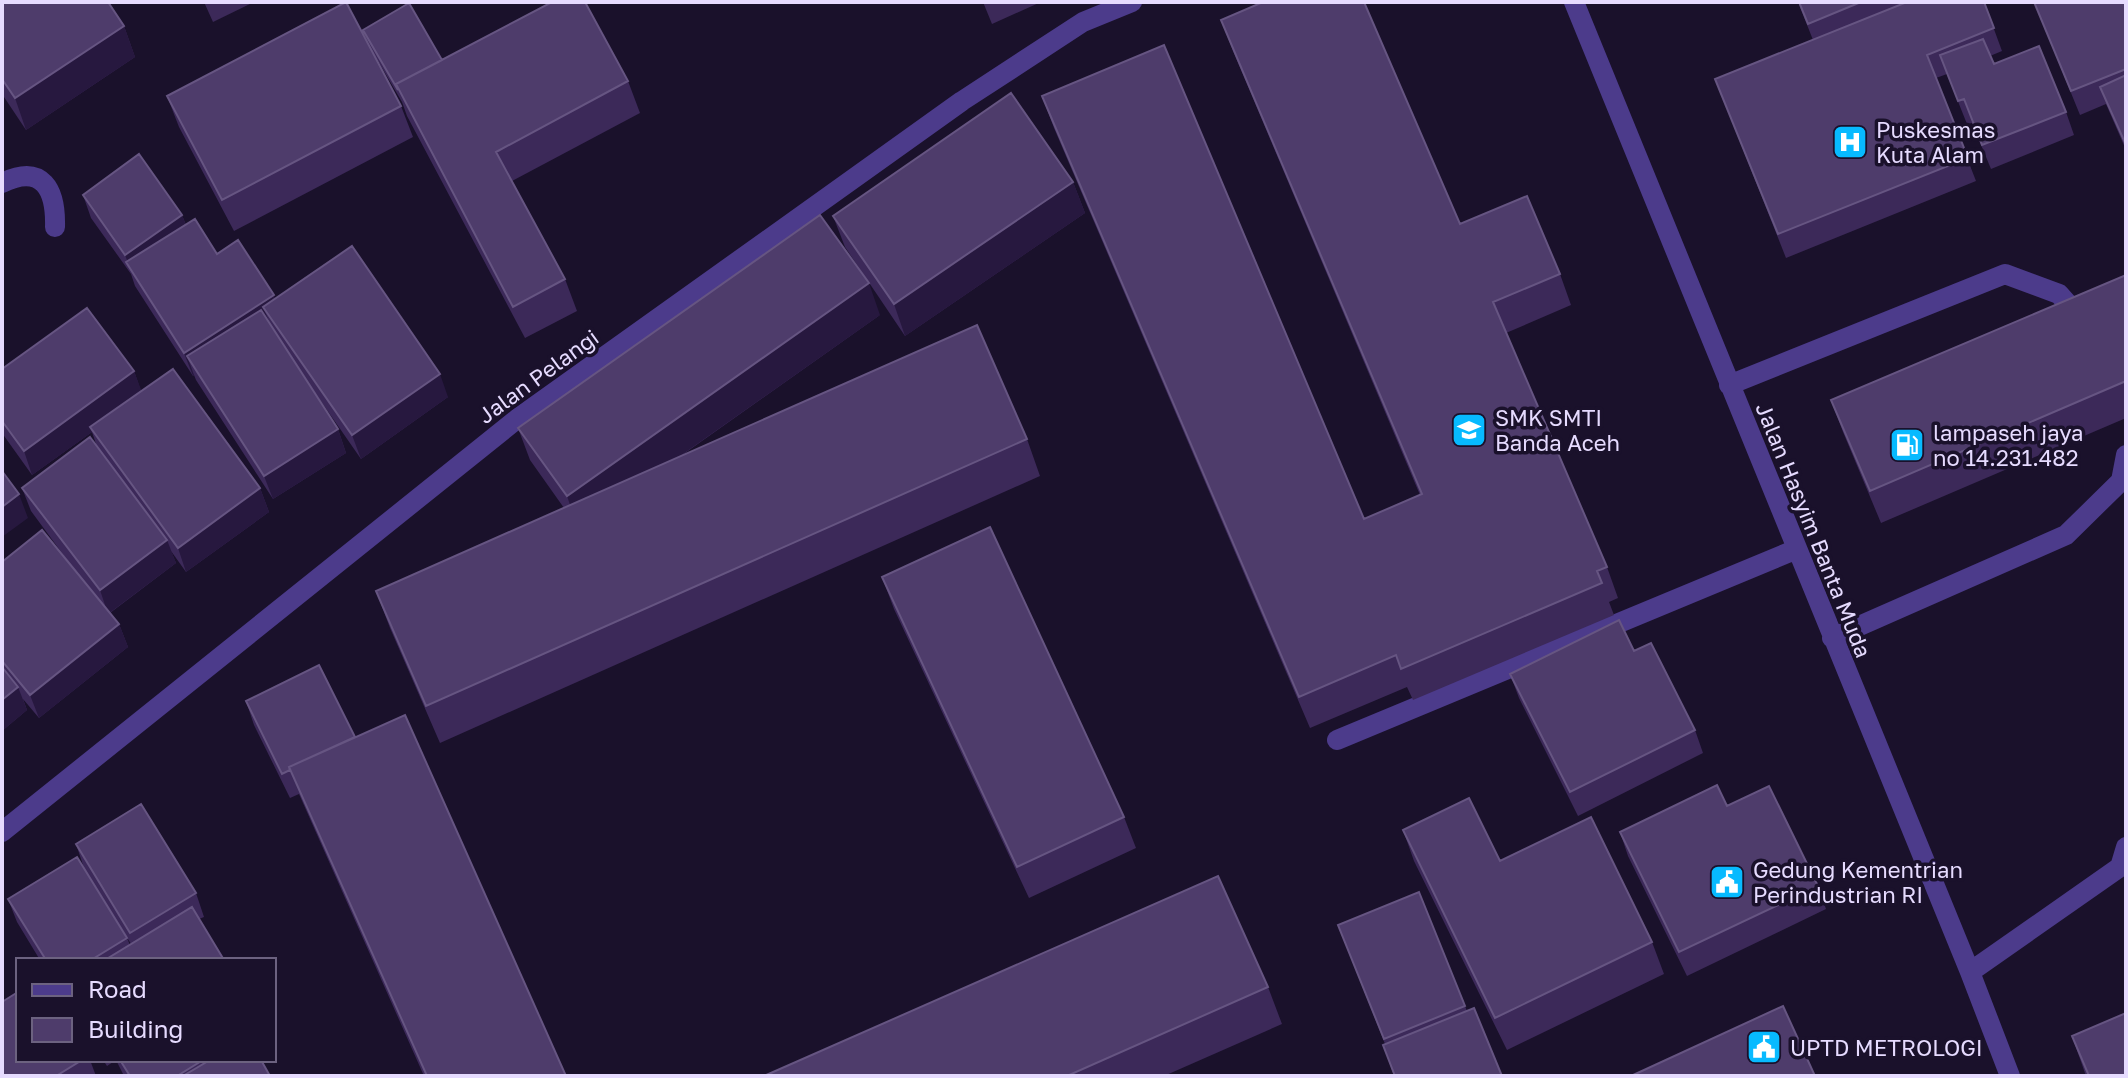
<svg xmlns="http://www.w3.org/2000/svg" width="2128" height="1078" font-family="'Golos Text',sans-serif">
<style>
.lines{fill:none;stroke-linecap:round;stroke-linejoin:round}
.minor{stroke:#4c3b8b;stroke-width:20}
.wall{fill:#3c2959}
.shaded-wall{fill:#27183f}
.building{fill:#4e3c6b;stroke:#665582;stroke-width:2}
.labels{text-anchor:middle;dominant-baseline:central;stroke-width:7;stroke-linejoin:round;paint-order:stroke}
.poi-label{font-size:22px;fill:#e6dbff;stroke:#1a112b;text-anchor:start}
.street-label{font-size:22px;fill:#e6dbff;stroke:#1a112b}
</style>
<rect width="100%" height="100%" fill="#1a112b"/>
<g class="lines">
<!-- minor -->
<path class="minor" d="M1574,2L1970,972L2010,1076
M2,183C43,163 56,190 55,227
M1729,385L2005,274L2059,294L2084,322
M1832,638L2066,535L2121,481L2126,455
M1337,740L1797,549
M2,832L517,419L962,101L1083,22L1132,2
M1970,972L2120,867L2126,847"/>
</g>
<!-- wall -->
<path class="wall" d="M2,2L110,4L124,26L135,57L26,130L2,94Z
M204,2H254L213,22Z
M983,2H1041L992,24Z
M1798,2H1984L2002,51L1990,56L1994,64L2066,112L2074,135L1991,169L1972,123L1967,124L1947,74L1936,78L1976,181L1786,258L1715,79L1813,40Z
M2034,2L2126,3V150L2106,104L2080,115Z
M1221,20L1460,224L1560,274L1571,305L1506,333L1607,567L1618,598L1609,602L1614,615L1413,700L1407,687L1310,728L1054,128L1042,96L1364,519L1420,495L1233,51Z
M363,30L442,60L628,81L640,113L512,181L565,279L577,311L525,338L407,116L402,102L371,49L401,106L413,137L234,231L179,127L167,96L367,41Z
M1073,182L1085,213L905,336L845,247L833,216Z
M83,195L182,215L186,225L217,254L275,299L448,397L361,459L302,374L338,429L346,453L273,499L196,380L194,375L193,376L135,286L131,274L91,218Z
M2126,275V418L1881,523L1843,432L1831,400Z
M880,315L678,458L1027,439L1040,476L440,743L390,628L376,591L564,508L530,460L518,428Z
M2,369L134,371L141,391L260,488L269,512L186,572L171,551L176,563L110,613L119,624L128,647L39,718L23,699L27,710L2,731V562L76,572L31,511L22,488L97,447L92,432L32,475L2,433Z
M882,577L1124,817L1136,848L1029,898L894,609Z
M1510,674L1695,730L1703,753L1578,816L1519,698Z
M246,701L355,738L566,1076H424L299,794L290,798L254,725Z
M1727,806L1818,886L1826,909L1687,976L1628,856L1620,832Z
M1403,830L1500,861L1652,942L1664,974L1507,1050L1414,861Z
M76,844L196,893L204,917L199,919L224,960H40L17,922L8,899L127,938L130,945L131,944L84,868Z
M1419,892L1467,1011L1502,1076H1394L1383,1045L1385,1044L1338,925Z
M1268,987L1282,1024L1164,1076H764Z
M2072,1036L2126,1076H2086Z
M18,1060H90L96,1076H2Z
M103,1060H261L270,1076H124L116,1060L107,1066Z"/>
<!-- shaded-wall -->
<path class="shaded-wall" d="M124,26L135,57L26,130L15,98Z
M1073,182L1085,213L905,336L894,304Z
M182,215L191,239L130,268L125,255Z
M869,283L880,315L578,528L567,496Z
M274,295L282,319L263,307L271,326L187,356L194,375L193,376L184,353Z
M134,371L143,395L90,427L92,432L32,475L24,451Z
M440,374L448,397L361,459L352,435Z
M338,429L346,453L273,499L264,476Z
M260,488L269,512L186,572L178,548Z
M19,494L28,518L2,537V507Z
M167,540L176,563L108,614L100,590Z
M119,624L128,647L39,718L30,695Z
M18,687L27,710L2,731V700Z"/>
<!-- building -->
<path class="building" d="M2,2H108L124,26L15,98L2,79Z
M346,2L401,106L222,200L167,96Z
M552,2H585L628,81L496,152L565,279L513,307L396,84Z
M1263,2H1364L1460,224L1527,196L1560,274L1493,302L1607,567L1597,571L1602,583L1401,669L1396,655L1299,697L1042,96L1164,45L1364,519L1422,494L1221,20Z
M1799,2H1861L1808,24Z
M1907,2H1984L1994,28L1927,55L1968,158L1778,234L1715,79Z
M2034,2H2126V69L2071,91Z
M409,3L442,60L396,84L398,90L363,30Z
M1983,39L1994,64L2039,46L2066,112L1982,145L1964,99L1958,101L1940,55Z
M2126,75V145L2100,87Z
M1011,93L1073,182L894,304L833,216Z
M139,154L182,215L125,255L83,195Z
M820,215L869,283L567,496L518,428Z
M195,219L217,254L238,240L274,295L184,353L126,262Z
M352,246L440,374L352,435L263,307Z
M2126,275V381L1870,491L1831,400Z
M87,308L134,371L24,451L2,421V369Z
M261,310L338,429L264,476L187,356Z
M977,325L1027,439L426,706L376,591Z
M173,369L260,488L178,548L90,427Z
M90,437L167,540L100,590L22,488Z
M2,471L19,494L2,507Z
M990,527L1124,817L1017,867L882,577Z
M42,530L119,624L30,695L2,661V562Z
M1619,620L1634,651L1651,643L1695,730L1570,792L1510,674Z
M319,665L355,737L289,767L290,770L282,774L246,701Z
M2,667L18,687L2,700Z
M405,715L566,1076H427L289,767Z
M1717,785L1727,806L1769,786L1818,886L1679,952L1620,832Z
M1469,798L1500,861L1591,817L1652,942L1495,1018L1403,830Z
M141,804L196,893L130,933L76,844Z
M77,857L127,938L91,960H46L8,899Z
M1218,876L1268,987L1067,1076H764Z
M1419,892L1465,1006L1384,1039L1338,925Z
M192,907L224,960H105Z
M18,992V1060H82L56,1076H2V1002Z
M1783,1006L1815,1076H1631Z
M1474,1008L1502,1076H1395L1383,1045Z
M2126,1013V1076H2089L2072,1036Z
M120,1060H203L177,1076H130Z
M210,1060H261L270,1076H183Z"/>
<!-- icons -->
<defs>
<g id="hospital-square" transform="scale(1.8)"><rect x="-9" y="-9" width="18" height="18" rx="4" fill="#07baff" stroke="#1a112b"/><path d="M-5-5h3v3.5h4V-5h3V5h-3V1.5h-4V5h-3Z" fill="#fff"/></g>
<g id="school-square" transform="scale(1.8)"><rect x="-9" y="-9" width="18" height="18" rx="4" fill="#07baff" stroke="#1a112b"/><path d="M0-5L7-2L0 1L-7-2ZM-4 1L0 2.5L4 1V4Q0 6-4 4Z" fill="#fff"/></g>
<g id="fuel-square" transform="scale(1.8)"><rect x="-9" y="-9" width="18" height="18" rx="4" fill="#07baff" stroke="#1a112b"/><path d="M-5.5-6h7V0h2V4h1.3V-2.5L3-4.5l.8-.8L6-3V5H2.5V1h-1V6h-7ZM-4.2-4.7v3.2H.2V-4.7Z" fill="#fff"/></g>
<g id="civic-square" transform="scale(1.8)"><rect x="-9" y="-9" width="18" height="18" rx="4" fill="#07baff" stroke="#1a112b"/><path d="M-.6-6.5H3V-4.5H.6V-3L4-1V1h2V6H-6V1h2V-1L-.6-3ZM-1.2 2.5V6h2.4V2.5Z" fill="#fff"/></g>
</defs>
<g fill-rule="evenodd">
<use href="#hospital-square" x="1850" y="142"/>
<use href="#school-square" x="1469" y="430"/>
<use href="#fuel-square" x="1907" y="445"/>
<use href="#civic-square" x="1727" y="882"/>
<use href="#civic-square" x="1764" y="1047"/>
</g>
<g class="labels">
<!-- poi labels -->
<g class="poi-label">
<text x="1876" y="129">Puskesmas<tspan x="1876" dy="25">Kuta Alam</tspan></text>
<text x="1495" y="417">SMK SMTI<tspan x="1495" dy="25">Banda Aceh</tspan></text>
<text x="1933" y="432">lampaseh jaya<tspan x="1933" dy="25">no 14.231.482</tspan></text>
<text x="1753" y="869">Gedung Kementrian<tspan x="1753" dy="25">Perindustrian RI</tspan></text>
<text x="1790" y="1047">UPTD METROLOGI</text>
</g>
<!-- street labels -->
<g class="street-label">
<text transform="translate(538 376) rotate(-36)">Jalan Pelangi</text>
<text transform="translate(1814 530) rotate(68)">Jalan Hasyim Banta Muda</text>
</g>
</g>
<!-- border -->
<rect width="2128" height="1078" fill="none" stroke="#e6dbff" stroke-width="8"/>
<!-- legend -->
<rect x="16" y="958" width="260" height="104" fill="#1a112b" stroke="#6c6280" stroke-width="2"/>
<rect x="32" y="984" width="40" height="12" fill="#4c3b8b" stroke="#6c6280" stroke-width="2"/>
<text x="88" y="998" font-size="24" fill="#e6dbff">Road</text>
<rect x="32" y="1018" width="40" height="24" fill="#4e3c6b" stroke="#6c6280" stroke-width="2"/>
<text x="88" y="1038" font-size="24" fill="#e6dbff">Building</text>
</svg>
